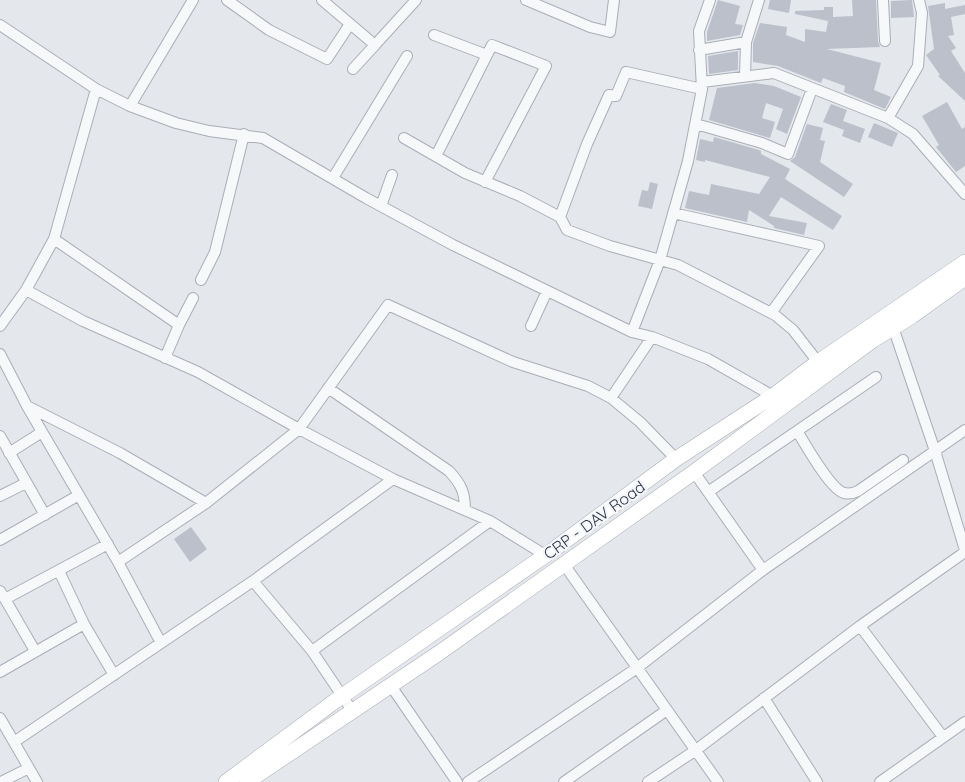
<svg xmlns="http://www.w3.org/2000/svg" width="965" height="782" font-family="Quicksand,sans-serif">
<style>
.building{fill:#bbc0ca}
.lines{fill:none;stroke-linecap:round;stroke-linejoin:round}
.street-casing{stroke:#a9aeb7;stroke-width:12}
.secondary-casing{stroke:#a9aeb7;stroke-width:16}
.street{stroke:#f7f8fa;stroke-width:10}
.secondary{stroke:#fff;stroke-width:15}
.labels{text-anchor:middle;dominant-baseline:central;stroke-width:4.5;stroke-linejoin:round;paint-order:stroke}
.street-label{font-size:16px;fill:#2b3445;stroke:#f4f6f9}
</style>
<rect width="100%" height="100%" fill="#e4e7ec"/>
<!-- building -->
<path class="building" d="M718,0L740,6L735,24L743,25L740,35L707,41V32Z
M770,0H791L789,13L768,9Z
M852,0H876L878,41L880,47L827,49L881,63L874,90L891,97L885,109L844,92L845,86L823,78L821,83L778,66L753,62V43L760,23L787,27L786,35L805,42V29L826,32L828,21L795,14V11L824,10V7H833V17L853,16Z
M912,0L914,17L891,18V1Z
M945,3V9L965,5V14L951,17L954,35L948,36L956,48L951,51L965,73V101L938,76L940,75L926,55L934,49L928,6Z
M738,51V70L709,74L708,56Z
M755,83L774,86L801,97L787,134L776,129L783,109L766,103L762,118L775,122L770,138L709,120L717,88Z
M947,102L962,129L965,127V166L956,172L936,147L939,145L922,116Z
M831,104L847,110L843,121L865,129L860,143L842,136L844,130L823,122Z
M874,123L898,133L892,147L868,137Z
M807,124L823,128L820,140L825,141L820,162L853,184L844,197L790,161L795,157Z
M714,137L759,150L761,151V154L790,169L785,179L842,216L833,230L781,197L769,216L807,223L804,235L774,228V226L749,210L747,222L685,208L689,191L709,195L711,184L759,194L770,177L705,160V162L696,160L700,139L713,142Z
M650,182L658,184L652,209L638,206L642,190L648,191Z
M191,527L207,549L190,562L174,539Z"/>
<g class="lines">
<!-- street casing -->
<g class="street-casing">
<path id="street" d="M227,0L269,30L327,59L350,24
M322,0L375,45L416,0
M526,0L590,27L610,32L614,0
M883,0L885,41
M0,25L96,89L130,106L176,123L209,131L263,138L366,198L453,245L632,332L652,337L708,359L773,396
M434,35L487,55
M699,50L746,42L759,0
M353,69L375,45
M745,76L746,42
M702,82L774,73L888,118L913,134L965,194
M130,106L193,0
M888,118L918,66L922,13L919,0
M696,124L762,143L788,154L812,89
M404,138L465,173L520,196L560,217L567,230L610,246L678,265L775,315L793,330L818,362
M436,156L492,45L546,66L485,182
M333,178L407,56
M381,206L392,175
M673,213L819,246L771,313
M560,217L587,144L609,95L616,96L626,72L702,89
M54,239L179,325
M201,280L215,252L244,134
M26,290L83,321L198,372L299,429L388,305L513,362L588,386L611,398L640,422L676,459
M0,326L26,290L54,239L96,89
M531,326L547,291
M893,327L935,451L965,550
M632,332L660,260L688,161L702,89L699,31L710,0
M0,354L27,406L118,562L206,503L299,429L393,479L253,581
M165,358L179,325L193,298
M328,388L449,471C461,484 465,492 465,510
M611,398L652,337
M27,406L120,453L206,503
M797,431C806,445 830,489 844,493C849,494 854,493 858,491L903,460
M0,436L45,515
M9,453L42,432
M694,472L763,570
M393,479L490,521L545,555
M708,492L876,377
M0,496L26,483
M0,540L79,495
M118,562L161,643
M563,563L718,782
M59,571L84,624
M0,591L5,599L108,544
M5,599L35,651
M860,626L943,737
M312,651L490,521
M0,672L84,624L114,675
M391,686L457,782
M764,698L817,782
M0,718L37,782
M14,742L253,581L312,651L353,712
M1,782L29,768
M468,782L637,668L763,570L965,430
M564,782L667,710
M648,782L696,750L860,626L965,552
M880,782L965,722"/>
</g>
<!-- secondary casing -->
<g class="secondary-casing">
<path id="secondary" d="M226,782L335,701L553,550L676,459L773,396L818,362L965,262
M247,782L439,653L694,472L873,340L912,316L965,278"/>
</g>
<!-- street -->
<use href="#street" class="street"/>
<!-- secondary -->
<use href="#secondary" class="secondary"/>
</g>
<g class="labels">
<!-- street labels -->
<g class="street-label">
<text transform="translate(594 520) rotate(-36)">CRP - DAV Road</text>
</g>
</g>
</svg>
